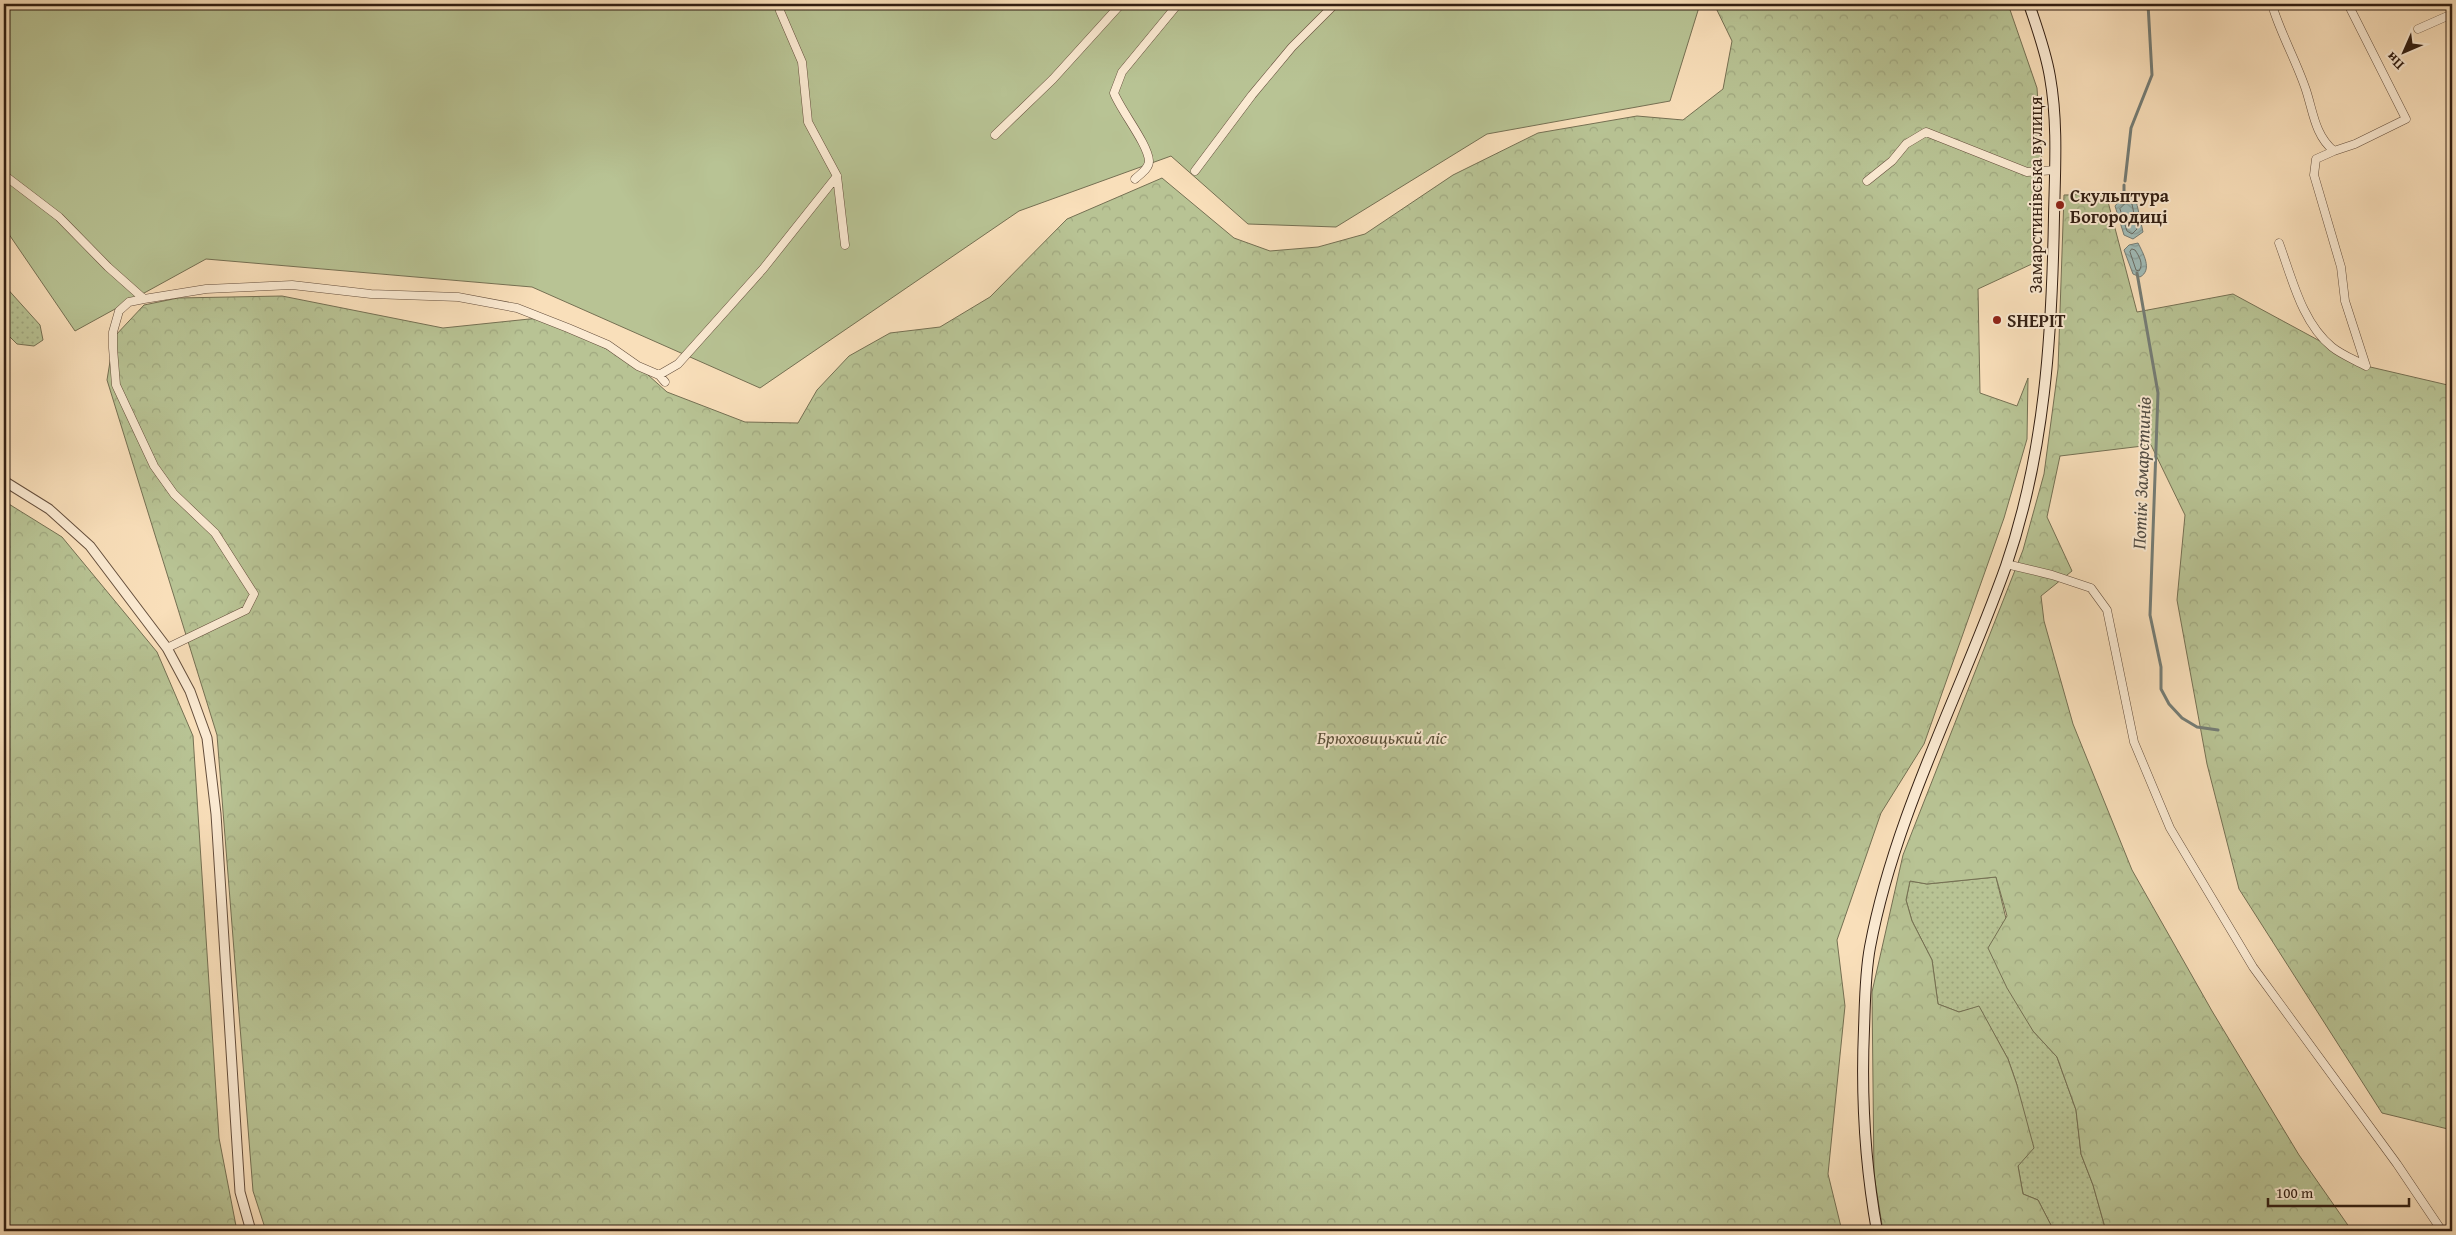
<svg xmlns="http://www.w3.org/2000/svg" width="2456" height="1235" font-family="'Gentium Book Plus',serif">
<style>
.grass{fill:url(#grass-dots);stroke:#757053}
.forest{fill:url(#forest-crowns);stroke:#757053}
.garden{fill:#b8c394;stroke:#757053}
.water{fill:url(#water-waves);stroke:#747c75}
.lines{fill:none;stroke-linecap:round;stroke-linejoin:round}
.shore{stroke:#696c64;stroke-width:1}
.stream{stroke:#747c75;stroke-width:3}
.minor-casing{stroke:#644e3c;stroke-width:9}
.tertiary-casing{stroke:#644e3c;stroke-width:11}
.secondary-casing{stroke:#321e12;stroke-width:12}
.minor{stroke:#fbead2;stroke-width:8}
.tertiary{stroke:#fbead2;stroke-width:9}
.secondary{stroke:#fbead2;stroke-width:10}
.poi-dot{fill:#8f2418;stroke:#fbead2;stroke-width:2}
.labels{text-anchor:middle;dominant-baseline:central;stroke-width:4;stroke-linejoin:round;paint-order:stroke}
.street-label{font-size:18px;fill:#321e12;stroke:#fbead2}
.poi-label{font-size:18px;font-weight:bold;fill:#321e12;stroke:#fbead2;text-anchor:start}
.park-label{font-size:18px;font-style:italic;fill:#5a5039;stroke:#fbead2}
.water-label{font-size:19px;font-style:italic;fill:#534d44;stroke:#fbead2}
</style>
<defs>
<pattern id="grass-dots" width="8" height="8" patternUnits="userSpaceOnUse" patternTransform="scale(1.25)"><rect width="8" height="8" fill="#b8c394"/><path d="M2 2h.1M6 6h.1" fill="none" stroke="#9fa77f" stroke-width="1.8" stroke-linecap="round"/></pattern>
<pattern id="forest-crowns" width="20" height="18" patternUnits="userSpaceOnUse" patternTransform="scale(1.25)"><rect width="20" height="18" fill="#b8c394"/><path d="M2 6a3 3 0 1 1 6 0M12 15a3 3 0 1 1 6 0" fill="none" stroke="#9fa77f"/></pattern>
<pattern id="water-waves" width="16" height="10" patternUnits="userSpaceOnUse" patternTransform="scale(1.25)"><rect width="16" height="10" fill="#a0bbb7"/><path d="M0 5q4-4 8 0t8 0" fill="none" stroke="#8aa09c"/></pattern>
</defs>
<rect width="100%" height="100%" fill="#f9dfba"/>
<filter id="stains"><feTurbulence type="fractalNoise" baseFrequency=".004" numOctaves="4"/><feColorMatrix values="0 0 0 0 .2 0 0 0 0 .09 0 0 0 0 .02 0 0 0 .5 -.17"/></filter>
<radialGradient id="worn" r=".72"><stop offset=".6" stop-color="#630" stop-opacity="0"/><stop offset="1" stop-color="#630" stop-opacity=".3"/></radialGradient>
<!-- grass -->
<path class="grass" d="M4,285L40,325L43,340L34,346L17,344L4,331Z
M1996,877L2033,1031L2057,1057L2076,1110L2081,1154L2093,1185L2106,1231H2054L2038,1200L2023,1194L2018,1166L2017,1085L2008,1059L1979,1007L1959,1012L1938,1004L1932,960L1912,921L1906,900L1910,881L1927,884Z"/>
<!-- forest -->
<path class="forest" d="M1714,4H2008L2037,88L2042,163L2038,171L2034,263L1978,289L1980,393L2017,406L2028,378L2027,439L2004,518L1924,744L1881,813L1837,940L1845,1006L1828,1174L1842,1231H266L253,1191L217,735L107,380L114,337L144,305L178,298L282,296L443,328L539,318L568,328L638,366L667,392L745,422L798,423L817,390L849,356L890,333L940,327L990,297L1067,219L1162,178L1234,238L1270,251L1318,247L1365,234L1453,175L1538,133L1637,116L1683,120L1723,89L1732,41Z
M2106,194L2137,312L2233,294L2366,366L2452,386V1130L2382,1113L2239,889L2207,764L2177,600L2185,515L2151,445L2060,456L2047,517L2072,571L2041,596L2044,621L2073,724L2132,870L2212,1011L2299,1155L2352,1231H2106L2093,1185L2081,1154L2076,1110L2057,1057L2033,1031L2007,988L1988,948L2007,916L1996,877L1927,884L1910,881L1906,900L1912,921L1932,960L1938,1004L1959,1012L1979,1006L2008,1059L2017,1085L2034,1148L2018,1166L2023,1194L2038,1200L2054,1231H1883L1874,1175L1872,992L1903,855L2023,550L2044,474L2058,369L2064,195Z
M4,501L62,537L157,652L193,736L219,1138L237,1231H4Z"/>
<!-- garden -->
<path class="garden" d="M4,4H1700L1670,101L1487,134L1336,227L1248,224L1171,156L1019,211L760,388L532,287L206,259L75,331L4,227Z"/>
<!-- water -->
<path class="water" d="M2128,196L2136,200L2143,232L2133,239L2124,235L2115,206L2121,199Z
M2138,243C2143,253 2153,270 2140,277L2133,274L2124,250L2129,245Z"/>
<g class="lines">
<!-- shore -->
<path class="shore" d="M2127,202L2132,204L2137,229L2132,234L2127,231L2120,209Z
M2132,249L2135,250C2139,256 2144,264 2139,271L2136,270L2130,252Z"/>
<!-- stream -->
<path class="stream" d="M2125,181L2131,128L2152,75L2148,4
M2124,203V185
M2137,273L2158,393L2150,615L2161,667V689L2169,704L2182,718L2197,727L2218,730"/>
<!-- minor casing -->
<g class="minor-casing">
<path id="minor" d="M780,4V11L802,62L808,122L837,176L845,245
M2274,11C2283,38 2297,63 2306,90C2313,111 2315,136 2334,151L2355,144L2406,119L2348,4
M2418,29L2452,14
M2451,99L2452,98
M995,135L1053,79L1121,4
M2334,151L2316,159L2314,175L2341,267L2345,301L2366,366
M1195,171L1252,95L1292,47L1335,4
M4,175L59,217L108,267L144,299L206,289L292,285L371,294L458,297L517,308L568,328L608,345L638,366L659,375L665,382
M1135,179C1140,174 1149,169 1149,161C1148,144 1121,111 1114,93L1122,72L1178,4
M1867,181L1892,161L1906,144L1926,132L2027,172L2055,170
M2279,243C2292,278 2302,323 2332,347C2342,355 2355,360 2366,366
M144,299L129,302L119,311L113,332V348L116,385L154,466L174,494L215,533L254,594L246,610L167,648
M659,375L678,364L763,269L837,176
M2006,564L2052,575L2091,588L2107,610L2134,742L2170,828L2253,967L2397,1164L2442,1231"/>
</g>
<!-- tertiary casing -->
<g class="tertiary-casing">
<path id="tertiary" d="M4,481L49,509L90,546L167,648L190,691L207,738L216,814L240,1192L251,1231"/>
</g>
<!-- secondary casing -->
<g class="secondary-casing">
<path id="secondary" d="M1877,1231C1865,1164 1861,1098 1864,1029C1865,1002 1865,974 1870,947C1895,814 1961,693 2006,566C2045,453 2052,335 2054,216C2055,170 2058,122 2050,77C2046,52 2037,28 2029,4"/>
</g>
<!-- minor -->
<use href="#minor" class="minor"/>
<!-- tertiary -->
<use href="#tertiary" class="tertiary"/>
<!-- secondary -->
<use href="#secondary" class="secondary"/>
</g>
<!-- markers -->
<g class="poi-dot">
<circle cx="2060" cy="205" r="5"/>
<circle cx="1997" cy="320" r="5"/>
</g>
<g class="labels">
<!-- street labels -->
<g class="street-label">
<text transform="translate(2035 195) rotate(-90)">Замарстинівська вулиця</text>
</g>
<!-- poi labels -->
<g class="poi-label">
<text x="2070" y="195">Скульптура<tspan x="2070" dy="21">Богородиці</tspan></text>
<text x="2007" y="320">SHEPIT</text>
</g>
<!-- park labels -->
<g class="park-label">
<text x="1382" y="737">Брюховицький ліс</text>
</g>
<!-- water labels -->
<g class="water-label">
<text transform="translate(2141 473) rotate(-88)">Потік Замарстинів</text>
</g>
</g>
<!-- margin -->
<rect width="2456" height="1235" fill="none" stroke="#f9dfba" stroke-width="20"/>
<rect x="5" y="5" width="2446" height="1225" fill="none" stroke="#321e12" stroke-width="2.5"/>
<rect x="10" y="10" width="2436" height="1215" fill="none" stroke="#321e12"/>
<!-- north arrow -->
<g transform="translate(2404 52) rotate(225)" stroke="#fbead2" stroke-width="4" paint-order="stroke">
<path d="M0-4L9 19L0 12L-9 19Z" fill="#321e12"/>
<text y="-8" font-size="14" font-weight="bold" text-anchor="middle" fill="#321e12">Пн</text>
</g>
<!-- scale -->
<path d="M2268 1198v8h141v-8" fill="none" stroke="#321e12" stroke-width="2.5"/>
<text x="2276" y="1198" font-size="15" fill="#321e12" stroke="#fbead2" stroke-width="4" paint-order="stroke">100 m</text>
<rect width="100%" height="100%" filter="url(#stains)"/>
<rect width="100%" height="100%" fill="url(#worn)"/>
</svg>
